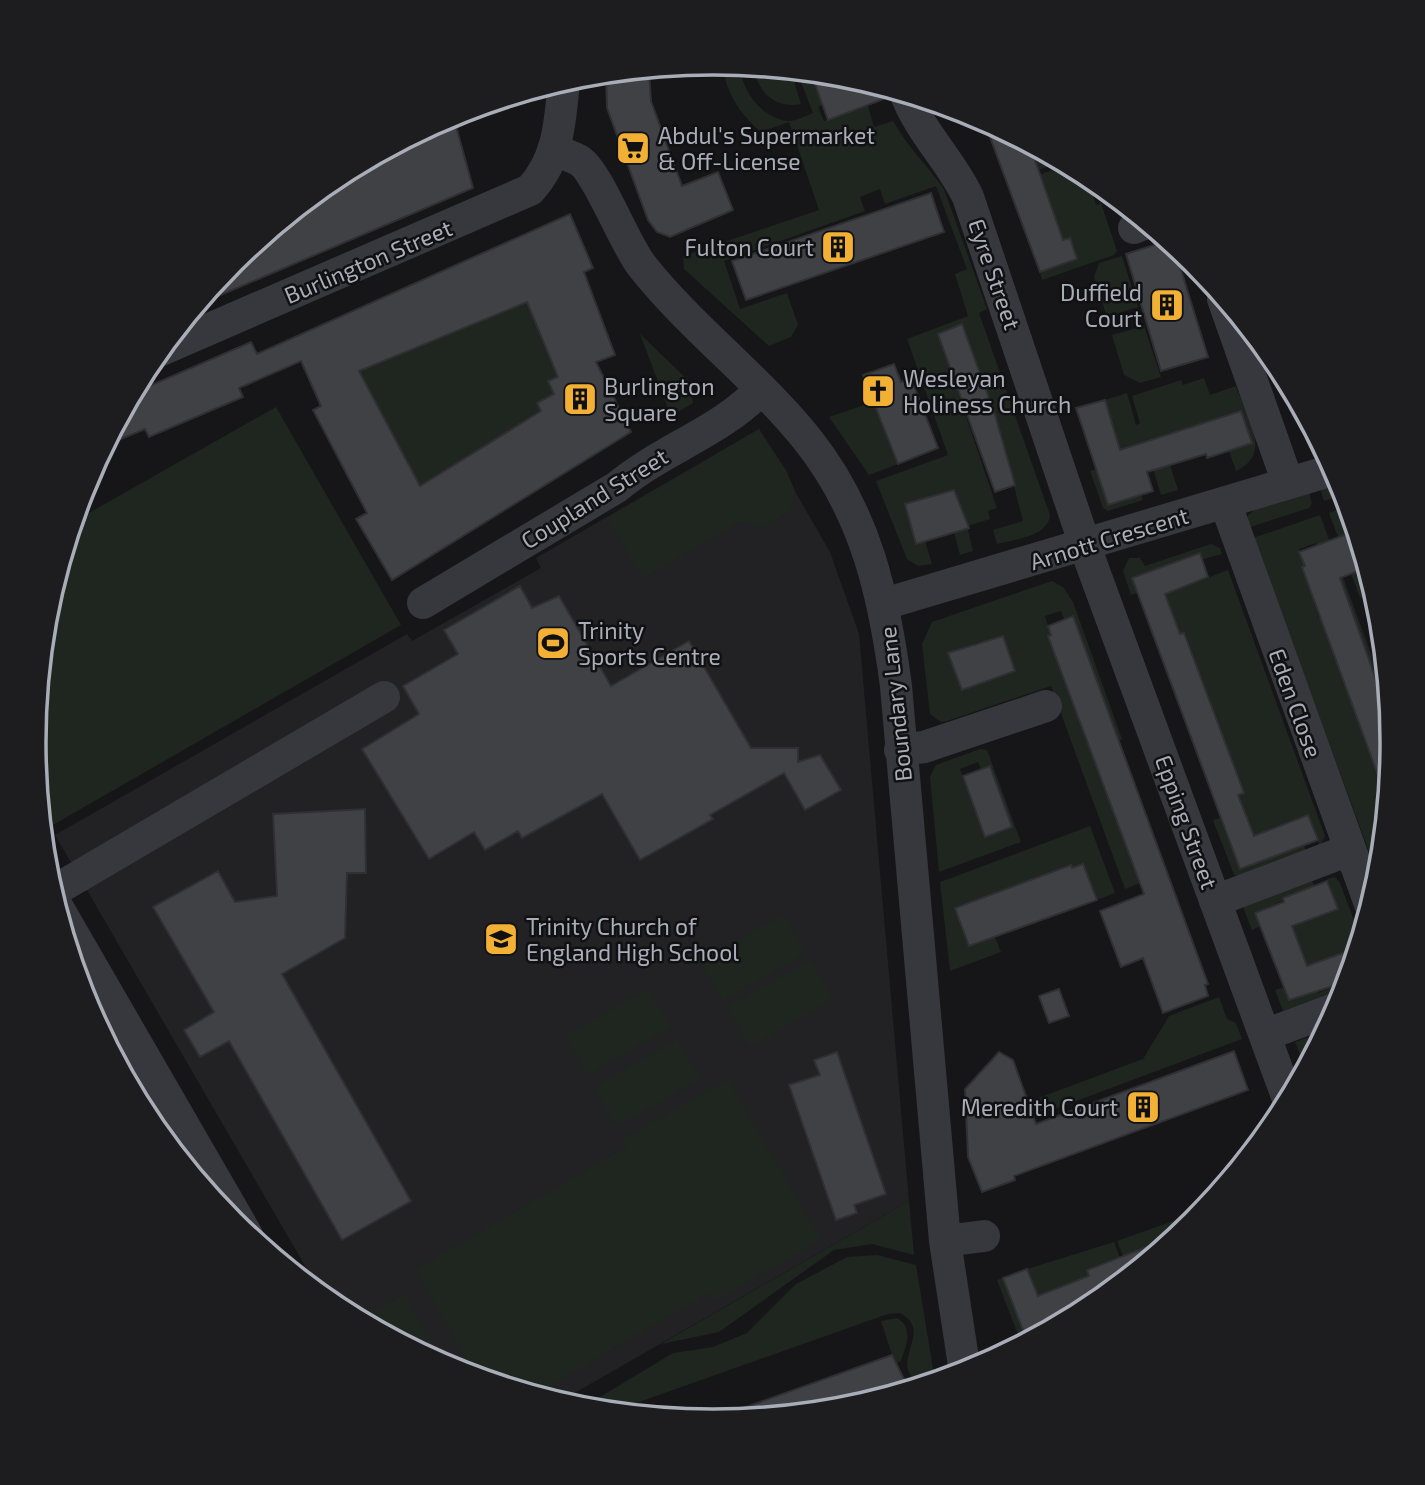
<svg xmlns="http://www.w3.org/2000/svg" width="1425" height="1485" font-family="'Exo 2',sans-serif">
<style>
.built{fill:#222225}
.green{fill:#1e261f;fill-rule:evenodd}
.building{fill:#404145;stroke:#303034;stroke-width:2;fill-rule:evenodd}
.lines{fill:none;stroke-linecap:round;stroke-linejoin:round}
.minor{stroke:#37383d;stroke-width:32}
.labels{text-anchor:middle;dominant-baseline:central;stroke-width:5;stroke-linejoin:round;paint-order:stroke}
.poi-label{font-size:23px;fill:#a8adb8;stroke:#111113;text-anchor:start}
.street-label{font-size:23px;fill:#a8adb8;stroke:#111113}
.rim{fill:none;stroke:#a8adb8;stroke-width:3.5}
</style>
<rect width="100%" height="100%" fill="#161618"/>
<!-- built -->
<path class="built" d="M759,429L830,552L859,634L909,1201L559,1402L452,1370L335,1307L323,1297L55,835L407,634L412,641L541,568L536,558Z
M61,922L98,1024L174,1151L148,1120L85,1002Z"/>
<!-- green -->
<path class="green" d="M723,64L741,66C740,90 762,118 787,121C794,122 805,116 813,113L797,72L811,73L823,105L818,107L824,121L859,108L861,81L874,127L893,121C907,146 927,165 944,189L987,309L979,313L1050,515C1048,537 1015,539 997,544L993,530L1023,521L997,421L962,325L938,334L997,508L988,511L990,519L967,526L973,551L960,555L954,532L953,491L905,504L916,543L925,541L932,564L918,566L907,559L876,481L948,455L907,339L968,316L955,274L967,269L936,186L885,204L880,189L860,197L865,211L724,261L740,309L787,293L798,325L791,337L769,346L684,269L683,256L819,210L789,122L761,132C741,115 724,91 723,64Z
M753,67L778,70L793,78L801,104C774,109 759,93 753,67Z
M1028,145L1061,162L1038,170Z
M1067,165L1086,175L1096,205L1101,203L1117,251L1114,255L1042,280L1040,272L1076,259L1063,240L1039,175Z
M1122,256L1138,307L1107,317L1094,277L1099,263Z
M527,302L558,377L548,381L554,394L541,411L420,486L359,371Z
M1144,326L1161,377L1140,383L1124,375L1112,335Z
M640,334L689,381L693,403L671,416Z
M1204,378L1210,395L1236,386C1246,415 1274,454 1236,471L1229,451L1251,443L1240,411L1148,441L1157,469L1170,465L1178,490L1161,495L1148,452L1123,461L1105,400L1127,393L1136,425L1140,423L1132,396L1181,380L1183,385Z
M873,402L898,464L869,475L829,417Z
M276,407L401,625L46,829L41,821L33,742L46,610L73,522Z
M759,429L787,472L795,491L788,512L762,528L740,522L643,578L607,518Z
M1097,469L1108,504L1141,495L1143,500L1108,511L1103,508L1090,471Z
M1340,484L1344,495L1324,501L1320,489Z
M1309,493L1312,503L1309,508L1244,529C1243,502 1288,499 1309,493Z
M1347,506L1356,534L1338,537L1329,513Z
M1320,515L1387,697L1389,716L1378,682L1368,685L1366,678L1375,674L1353,614L1316,543L1299,549L1305,566L1302,568L1317,600L1314,602L1319,618L1323,617L1329,634L1326,635L1341,668L1339,670L1344,685H1349L1364,738L1387,790L1380,863L1374,865L1253,538Z
M1211,544L1220,548L1222,554L1133,578L1137,593L1131,595L1123,571L1129,558H1140L1145,566Z
M1366,568L1374,593L1360,598L1351,574Z
M1228,570L1325,836L1320,846L1308,816L1252,837L1236,796L1244,792L1185,633L1176,636L1163,595Z
M1052,581L1063,587L1073,602L1122,739L1119,741L1110,717L1101,720L1106,707L1098,684L1089,687L1061,611L1045,616L1051,635L1048,636L1053,650L1057,649L1090,750L1094,749L1140,883L1125,889L1051,686L947,721L941,722L930,714L922,644L932,622ZM1003,637L1015,670L962,690L948,653L961,648L963,652L976,647L975,643Z
M1376,602L1381,631L1376,633L1365,606Z
M980,749L987,750L1021,842L939,872L930,777L936,765ZM978,762L981,769L990,766L985,836L960,769Z
M1220,818L1240,869L1304,845L1306,851L1239,876L1234,875L1213,820Z
M1090,826L1115,893L1097,900L1083,865L1023,887L1021,883L971,905L969,902L955,907L969,946L995,937L1001,952L950,971L940,882Z
M1335,877L1340,883L1360,936L1354,955L1352,949L1307,966L1292,926L1338,909L1327,879Z
M1312,881L1314,886L1256,913L1261,926L1252,930L1243,907Z
M784,914L806,953L723,1001L700,962Z
M811,960L833,999L750,1047L727,1007Z
M1346,982L1344,989L1283,1011L1275,990L1284,987L1317,989L1318,993Z
M648,988L671,1027L587,1075L565,1036Z
M1219,997L1227,1019L1236,1023L1242,1039L1020,1122L1014,1107L1143,1059L1169,1016Z
M1325,1031L1321,1037L1307,1043L1311,1056L1303,1062L1295,1042Z
M677,1039L700,1079L617,1127L594,1088Z
M728,1079L821,1240L715,1301L710,1292L534,1395L477,1377L415,1270L626,1147L622,1139Z
M909,1201L914,1255L872,1244L834,1250L719,1332L661,1344Z
M1209,1203C1179,1240 1166,1240 1123,1256L1117,1241L1190,1215L1188,1210Z
M1114,1242L1122,1264L1108,1269L1105,1262L1087,1269L1089,1276L1034,1297L1027,1269Z
M877,1255L916,1265L935,1381L909,1389L907,1385L913,1383C912,1378 908,1371 907,1366C907,1345 926,1327 900,1313L888,1314L611,1412L580,1409L673,1353L713,1347L747,1333L796,1284L847,1257Z
M1003,1278L1024,1333L1080,1313L1020,1340L997,1280Z
M404,1294L445,1366L359,1320Z
M897,1318C914,1327 906,1347 901,1361L895,1364L881,1321Z"/>
<!-- building -->
<path class="building" d="M649,70L651,101L682,186L718,172L733,210L670,237L657,232L648,220L607,108L606,74Z
M811,73L845,76L880,87L884,99L828,120Z
M453,115L473,188L197,305L232,262L335,178Z
M984,121L1030,146L1063,240L1070,238L1077,259L1040,272Z
M931,193L944,232L746,300L732,261Z
M570,214L593,268L584,272L615,355L596,362L631,432L392,580L356,519L367,513L313,410L321,406L301,361L239,388L243,397L184,422L149,437L145,429L104,446L133,393L251,342L257,354ZM527,302L558,377L548,381L554,394L537,403L541,411L420,486L359,371Z
M1167,241L1174,247L1208,357L1161,371L1126,254Z
M962,324L995,415L1015,485L995,492L938,334Z
M894,364L901,382L911,378L938,448L898,464L863,375Z
M1105,400L1120,450L1241,411L1252,443L1207,458L1206,454L1147,472L1153,491L1108,505L1076,408Z
M954,490L969,528L916,544L905,504Z
M1352,532L1366,568L1340,578L1377,682L1381,688L1386,686L1392,743L1386,797L1302,567L1305,566L1299,552Z
M1200,553L1208,577L1165,594L1180,634L1184,633L1244,793L1238,795L1254,836L1308,815L1318,840L1240,869L1132,578Z
M520,586L532,608L559,596L611,686L689,641L751,748H798V762L820,755L841,790L805,810L784,773L710,815L713,819L640,860L602,794L522,838L518,831L485,850L474,832L429,859L362,749L419,714L403,686L458,654L444,630Z
M1073,616L1208,984L1205,985L1208,996L1163,1013L1143,958L1121,967L1100,911L1144,894L1048,636L1051,635L1048,626Z
M1003,636L1015,671L962,690L948,653Z
M990,766L1012,827L985,837L963,776Z
M365,809L366,873H347L345,938L282,974L411,1201L342,1240L229,1041L200,1057L184,1030L214,1012L153,907L218,871L235,902L277,896L273,814Z
M1083,864L1097,900L969,946L955,908L1071,865L1072,868Z
M1327,881L1338,909L1292,926L1307,966L1357,948L1346,982L1289,1000L1255,913L1284,902L1283,898Z
M1059,989L1069,1016L1049,1023L1039,996Z
M1234,1051L1248,1090L1014,1176L1015,1180L982,1192L968,1157L965,1089L999,1052L1013,1060L1036,1124Z
M837,1052L886,1194L854,1205L857,1213L836,1220L789,1085L820,1075L814,1060Z
M1165,1240L1167,1244L1090,1307L1024,1333L1003,1278L1027,1269L1038,1296L1089,1276L1087,1270Z
M892,1355L909,1389L845,1409L734,1420L732,1412Z"/>
<g class="lines">
<!-- minor -->
<path class="minor" d="M906,95C921,133 951,161 968,197L1091,563L1288,1099
M555,150C563,154 573,157 580,161C598,173 625,245 642,266C692,329 757,377 807,439C866,513 884,595 896,686L945,1241L965,1372
M1134,228L1146,223
M1223,299L1288,483
M161,350L530,190C559,159 560,121 564,81
M1225,502L1370,904
M423,603L617,487C662,449 721,432 761,389
M884,604L1333,470
M900,750L924,747L1046,706
M52,892L384,697
M54,901L247,1235
M1215,901L1349,850
M1265,1035L1337,1008
M945,1241L984,1236"/>
</g>
<!-- icons -->
<defs>
<g id="supermarket-square" transform="scale(1.75)"><rect x="-9" y="-9" width="18" height="18" rx="4" fill="#f2b134" stroke="#111113"/><path d="M-6-5.5h2.5l.6 2H6L4.5 2H-2.5L-4.4-4H-6ZM-1.5 3.2a1.3 1.3 0 1 0 .1 0ZM3 3.2a1.3 1.3 0 1 0 .1 0Z" fill="#111"/></g>
<g id="building-square" transform="scale(1.75)"><rect x="-9" y="-9" width="18" height="18" rx="4" fill="#f2b134" stroke="#111113"/><path d="M-4-6H4V6H1V3H-1V6H-4ZM-2.5-4.3h1.7v1.8h-1.7ZM.8-4.3h1.7v1.8H.8ZM-2.5-1h1.7V.8h-1.7ZM.8-1h1.7V.8H.8Z" fill="#111"/></g>
<g id="church-square" transform="scale(1.75)"><rect x="-9" y="-9" width="18" height="18" rx="4" fill="#f2b134" stroke="#111113"/><path d="M-1.2-6h2.4v3.5h3.3v2.4h-3.3V6h-2.4V-.1h-3.3v-2.4h3.3Z" fill="#111"/></g>
<g id="stadium-square" transform="scale(1.75)"><rect x="-9" y="-9" width="18" height="18" rx="4" fill="#f2b134" stroke="#111113"/><path d="M0-5a6.5 5 0 1 0 0 10a6.5 5 0 1 0 0-10ZM-3.5-1.8h7v3.6h-7Z" fill="#111"/></g>
<g id="school-square" transform="scale(1.75)"><rect x="-9" y="-9" width="18" height="18" rx="4" fill="#f2b134" stroke="#111113"/><path d="M0-5L7-2L0 1L-7-2ZM-4 1L0 2.5L4 1V4Q0 6-4 4Z" fill="#111"/></g>
</defs>
<g fill-rule="evenodd">
<use href="#supermarket-square" x="633" y="148"/>
<use href="#building-square" x="838" y="247"/>
<use href="#building-square" x="1167" y="305"/>
<use href="#church-square" x="878" y="391"/>
<use href="#building-square" x="580" y="399"/>
<use href="#stadium-square" x="553" y="643"/>
<use href="#school-square" x="501" y="939"/>
<use href="#building-square" x="1143" y="1107"/>
</g>
<g class="labels">
<!-- poi labels -->
<g class="poi-label">
<text x="658" y="135">Abdul's Supermarket<tspan x="658" dy="26">&amp; Off-License</tspan></text>
<text x="814" y="247" text-anchor="end">Fulton Court</text>
<text x="1142" y="292" text-anchor="end">Duffield<tspan x="1142" dy="26">Court</tspan></text>
<text x="903" y="378">Wesleyan<tspan x="903" dy="26">Holiness Church</tspan></text>
<text x="604" y="386">Burlington<tspan x="604" dy="26">Square</tspan></text>
<text x="578" y="630">Trinity<tspan x="578" dy="26">Sports Centre</tspan></text>
<text x="526" y="926">Trinity Church of<tspan x="526" dy="26">England High School</tspan></text>
<text x="1118" y="1107" text-anchor="end">Meredith Court</text>
</g>
<!-- street labels -->
<g class="street-label">
<text transform="translate(368 261) rotate(-23)">Burlington Street</text>
<text transform="translate(995 274) rotate(71)">Eyre Street</text>
<text transform="translate(594 498) rotate(-32)">Coupland Street</text>
<text transform="translate(1109 538) rotate(-17)">Arnott Crescent</text>
<text transform="translate(1296 703) rotate(70)">Eden Close</text>
<text transform="translate(895 704) rotate(-96)">Boundary Lane</text>
<text transform="translate(1187 822) rotate(70)">Epping Street</text>
</g>
</g>
<!-- crop -->
<path d="M0 0H1425V1485H0ZM46 742a667 667 0 1 1 1334 0a667 667 0 1 1-1334 0Z" fill="#1d1d20" fill-rule="evenodd"/>
<path class="rim" d="M46 742a667 667 0 1 1 1334 0a667 667 0 1 1-1334 0Z"/>
</svg>
